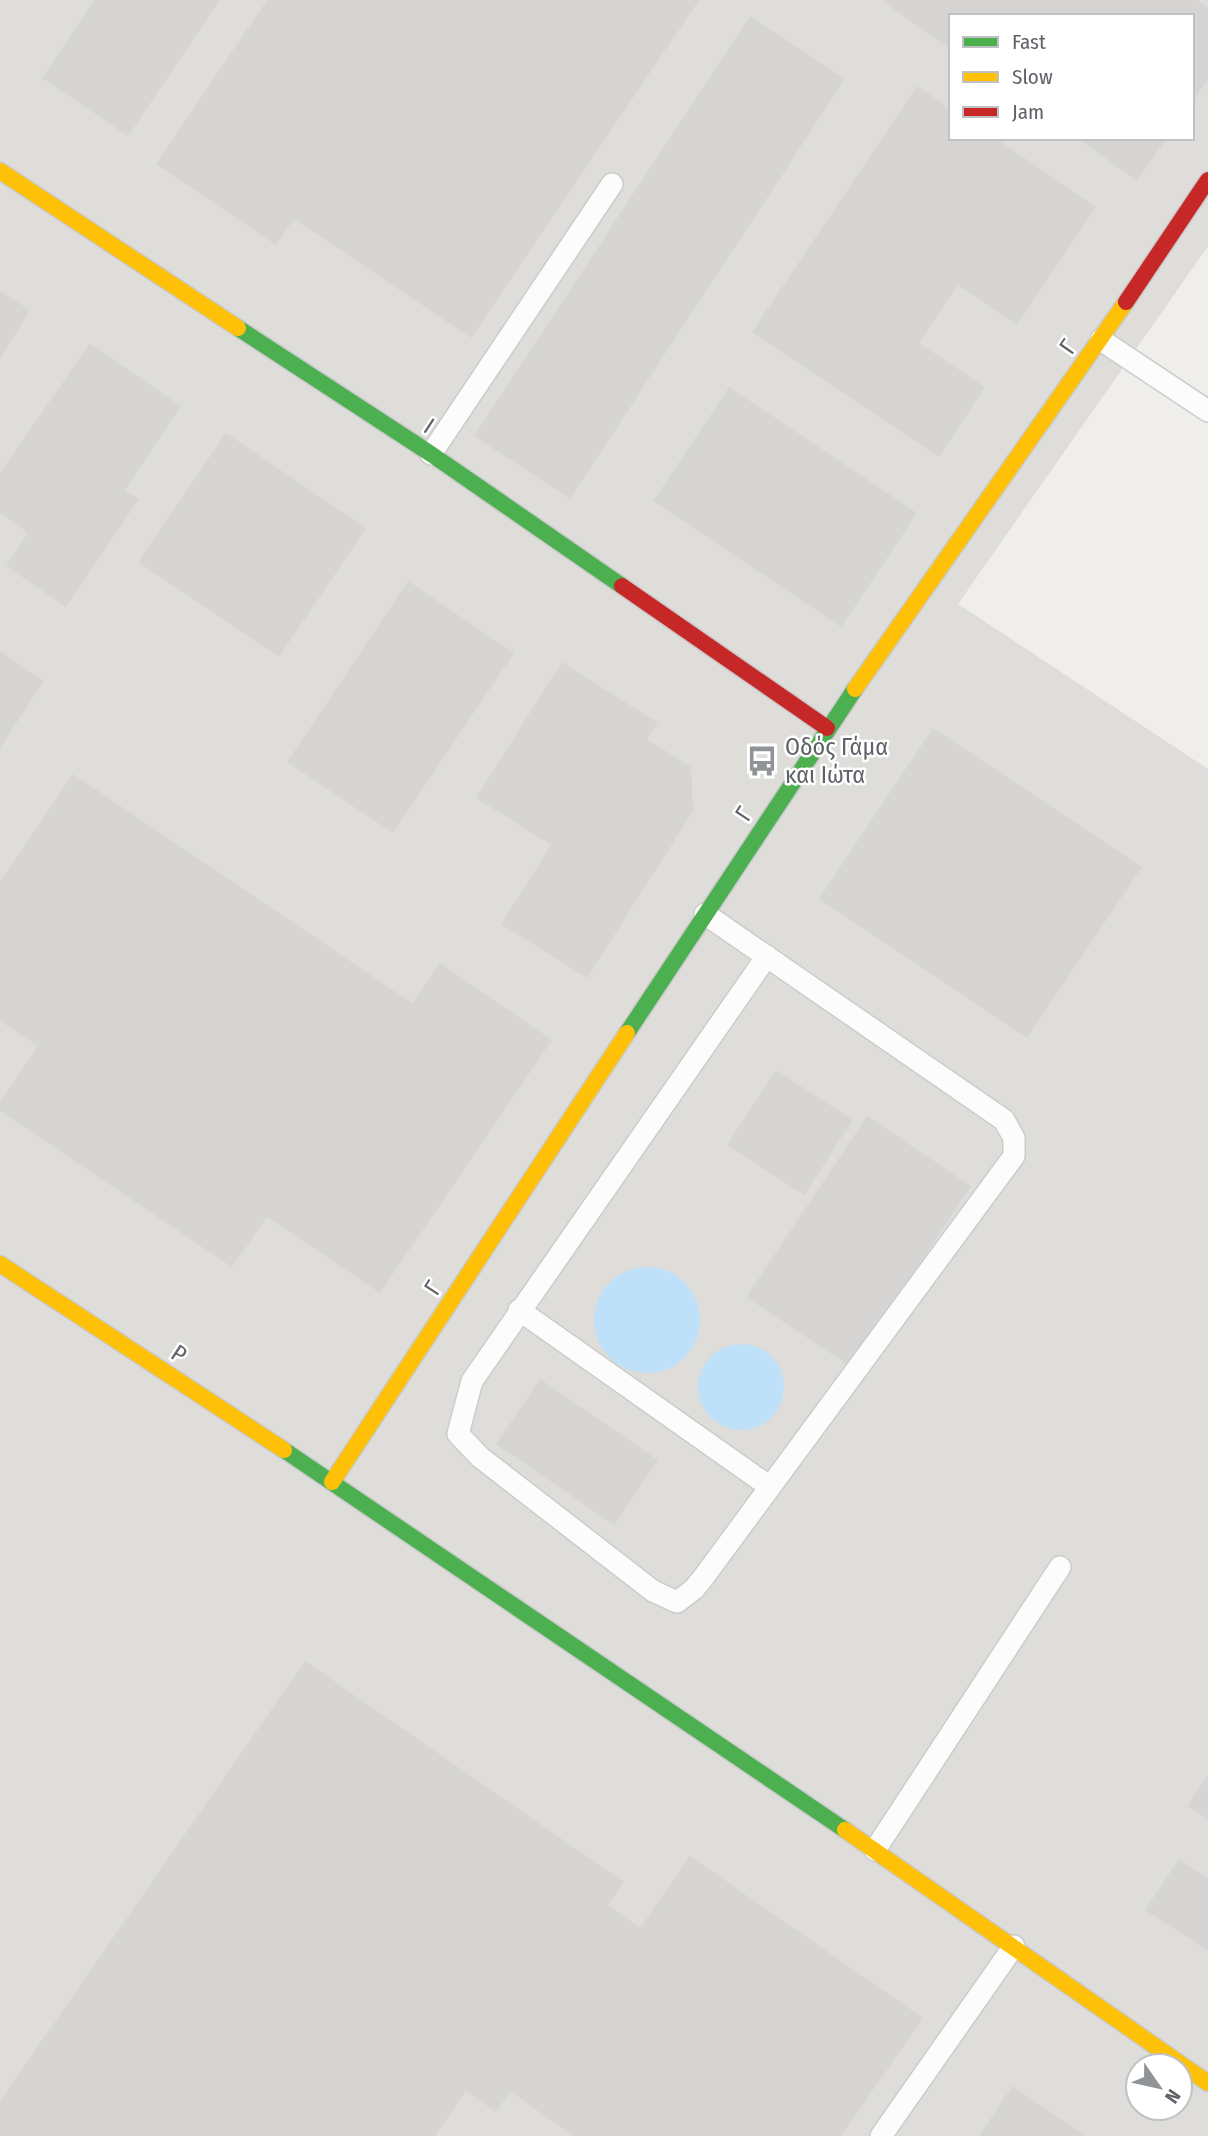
<svg xmlns="http://www.w3.org/2000/svg" width="1208" height="2136" font-family="'Fira Sans Condensed',sans-serif">
<style>
.industrial{fill:#dfddda;fill-rule:evenodd}
.water{fill:#bfe0f9}
.building{fill:#d6d5d3}
.lines{fill:none;stroke-linecap:round;stroke-linejoin:round}
.lane-casing{stroke:#cbcccc;stroke-width:24}
.fast-casing{stroke:#cacacb;stroke-width:19}
.slow-casing{stroke:#cacacb;stroke-width:19}
.jam-casing{stroke:#cacacb;stroke-width:19}
.lane{stroke:#fdfcfc;stroke-width:21}
.fast{stroke:#4caf50;stroke-width:16}
.slow{stroke:#ffc107;stroke-width:16}
.jam{stroke:#c62828;stroke-width:16}
.labels{text-anchor:middle;dominant-baseline:central;stroke-width:5;stroke-linejoin:round;paint-order:stroke}
.street-label{font-size:24px;fill:#5f6368;stroke:#fff}
.poi-label{font-size:24px;fill:#5f6368;stroke:#fff;text-anchor:start}
</style>
<rect width="100%" height="100%" fill="#efeeea"/>
<!-- industrial -->
<path class="industrial" d="M0,0H1208V246L958,604L1208,769V2136H0ZM951,16H1192V138H951ZM1138,2066H1180V2108H1138Z"/>
<!-- water -->
<path class="water" d="M594 1320a53 53 0 1 1 106 0a53 53 0 1 1-106 0Z
M698 1387a43 43 0 1 1 86 0a43 43 0 1 1-86 0Z"/>
<!-- building -->
<path class="building" d="M94,0H220L128,136L42,78Z
M267,0H699L471,338L294,219L276,245L156,164Z
M885,0H1197L1208,8V80L1192,102V16H951V50L892,8Z
M750,16L845,79L570,499L474,436Z
M917,86L951,109V138H995L1096,207L1017,325L958,285L919,343L985,387L939,457L752,332Z
M1077,138H1167L1137,181Z
M0,291L30,310L0,359Z
M90,343L181,406L125,490L139,499L66,607L6,566L28,533L0,513V473Z
M729,387L917,513L841,627L653,501Z
M226,433L366,528L279,657L138,562Z
M408,581L514,653L393,833L287,762Z
M0,651L44,681L0,748Z
M562,662L658,723L647,739L691,767L693,811L587,978L501,924L551,845L476,798Z
M933,728L1142,867L1027,1038L819,899Z
M73,774L412,1003L440,963L552,1040L380,1293L267,1217L232,1267L0,1111V1102L38,1046L0,1021V882Z
M776,1070L853,1120L804,1195L727,1145Z
M867,1116L971,1186L851,1367L746,1297Z
M540,1379L658,1460L614,1525L496,1444Z
M305,1661L624,1882L608,1905L640,1928L690,1856L923,2018L841,2136H573L510,2091L496,2112L466,2091L435,2136H0V2101Z
M1208,1775V1819L1187,1806Z
M1179,1859L1208,1878V1951L1145,1910Z
M1012,2086L1086,2136H979Z"/>
<g class="lines">
<!-- lane casing -->
<g class="lane-casing">
<path id="lane" d="M1101,340L1208,411
M431,454L612,184
M705,914L1004,1120L1014,1138V1156L703,1578L694,1589L677,1602L653,1591L480,1457L458,1434L472,1381L767,956
M519,1310L770,1487
M875,1850L1060,1567
M881,2136L1014,1946"/>
</g>
<!-- fast casing -->
<g class="fast-casing">
<path id="fast" d="M238,328L431,454L622,586
M627,1033L855,689
M284,1450L845,1830"/>
</g>
<!-- slow casing -->
<g class="slow-casing">
<path id="slow" d="M0,171L238,328
M855,689L1126,302
M0,1264L284,1450
M332,1482L627,1033
M845,1830L1208,2083"/>
</g>
<!-- jam casing -->
<g class="jam-casing">
<path id="jam" d="M1126,302L1208,180
M622,586L827,728"/>
</g>
<!-- lane -->
<use href="#lane" class="lane"/>
<!-- fast -->
<use href="#fast" class="fast"/>
<!-- slow -->
<use href="#slow" class="slow"/>
<!-- jam -->
<use href="#jam" class="jam"/>
</g>
<!-- icons -->
<defs>
<g id="bus-bare" transform="scale(2.415)"><path d="M-5-6H5V4H4V6H2V4H-2V6H-4V4H-5ZM-3.5-4V0h7V-4ZM-3.5 1.2v1.5H-2V1.2ZM2 1.2v1.5H3.5V1.2Z" fill="#919496" stroke="#fff" stroke-width="2.5" paint-order="stroke"/></g>
</defs>
<g fill-rule="evenodd">
<use href="#bus-bare" x="762" y="761"/>
</g>
<g class="labels">
<!-- street labels -->
<g class="street-label">
<text transform="translate(1068 347) rotate(-55)">Γ</text>
<text transform="translate(429 426) rotate(33)">Ι</text>
<text transform="translate(744 814) rotate(-57)">Γ</text>
<text transform="translate(433 1288) rotate(-57)">Γ</text>
<text transform="translate(179 1354) rotate(33)">Ρ</text>
</g>
<!-- poi labels -->
<g class="poi-label">
<text x="785" y="747">Οδός Γάμα<tspan x="785" dy="28">και Ιώτα</tspan></text>
</g>
</g>
<!-- legend -->
<rect x="949" y="14" width="245" height="126" fill="#ffffff" stroke="#bfc1c3" stroke-width="2"/>
<rect x="963" y="37" width="35" height="10" fill="#4caf50" stroke="#bfc1c3" stroke-width="2"/>
<text x="1012" y="49" font-size="21" fill="#5f6368">Fast</text>
<rect x="963" y="72" width="35" height="10" fill="#ffc107" stroke="#bfc1c3" stroke-width="2"/>
<text x="1012" y="84" font-size="21" fill="#5f6368">Slow</text>
<rect x="963" y="107" width="35" height="10" fill="#c62828" stroke="#bfc1c3" stroke-width="2"/>
<text x="1012" y="119" font-size="21" fill="#5f6368">Jam</text>
<!-- north arrow -->
<g transform="translate(1159 2087) rotate(124)"><circle r="33" fill="#ffffff" stroke="#bfc1c3" stroke-width="2"/>
<path d="M0-5L12 26L0 18L-12 26Z" fill="#919496"/>
<text y="-10" font-size="19" font-weight="bold" text-anchor="middle" fill="#5f6368">N</text>
</g>
</svg>
